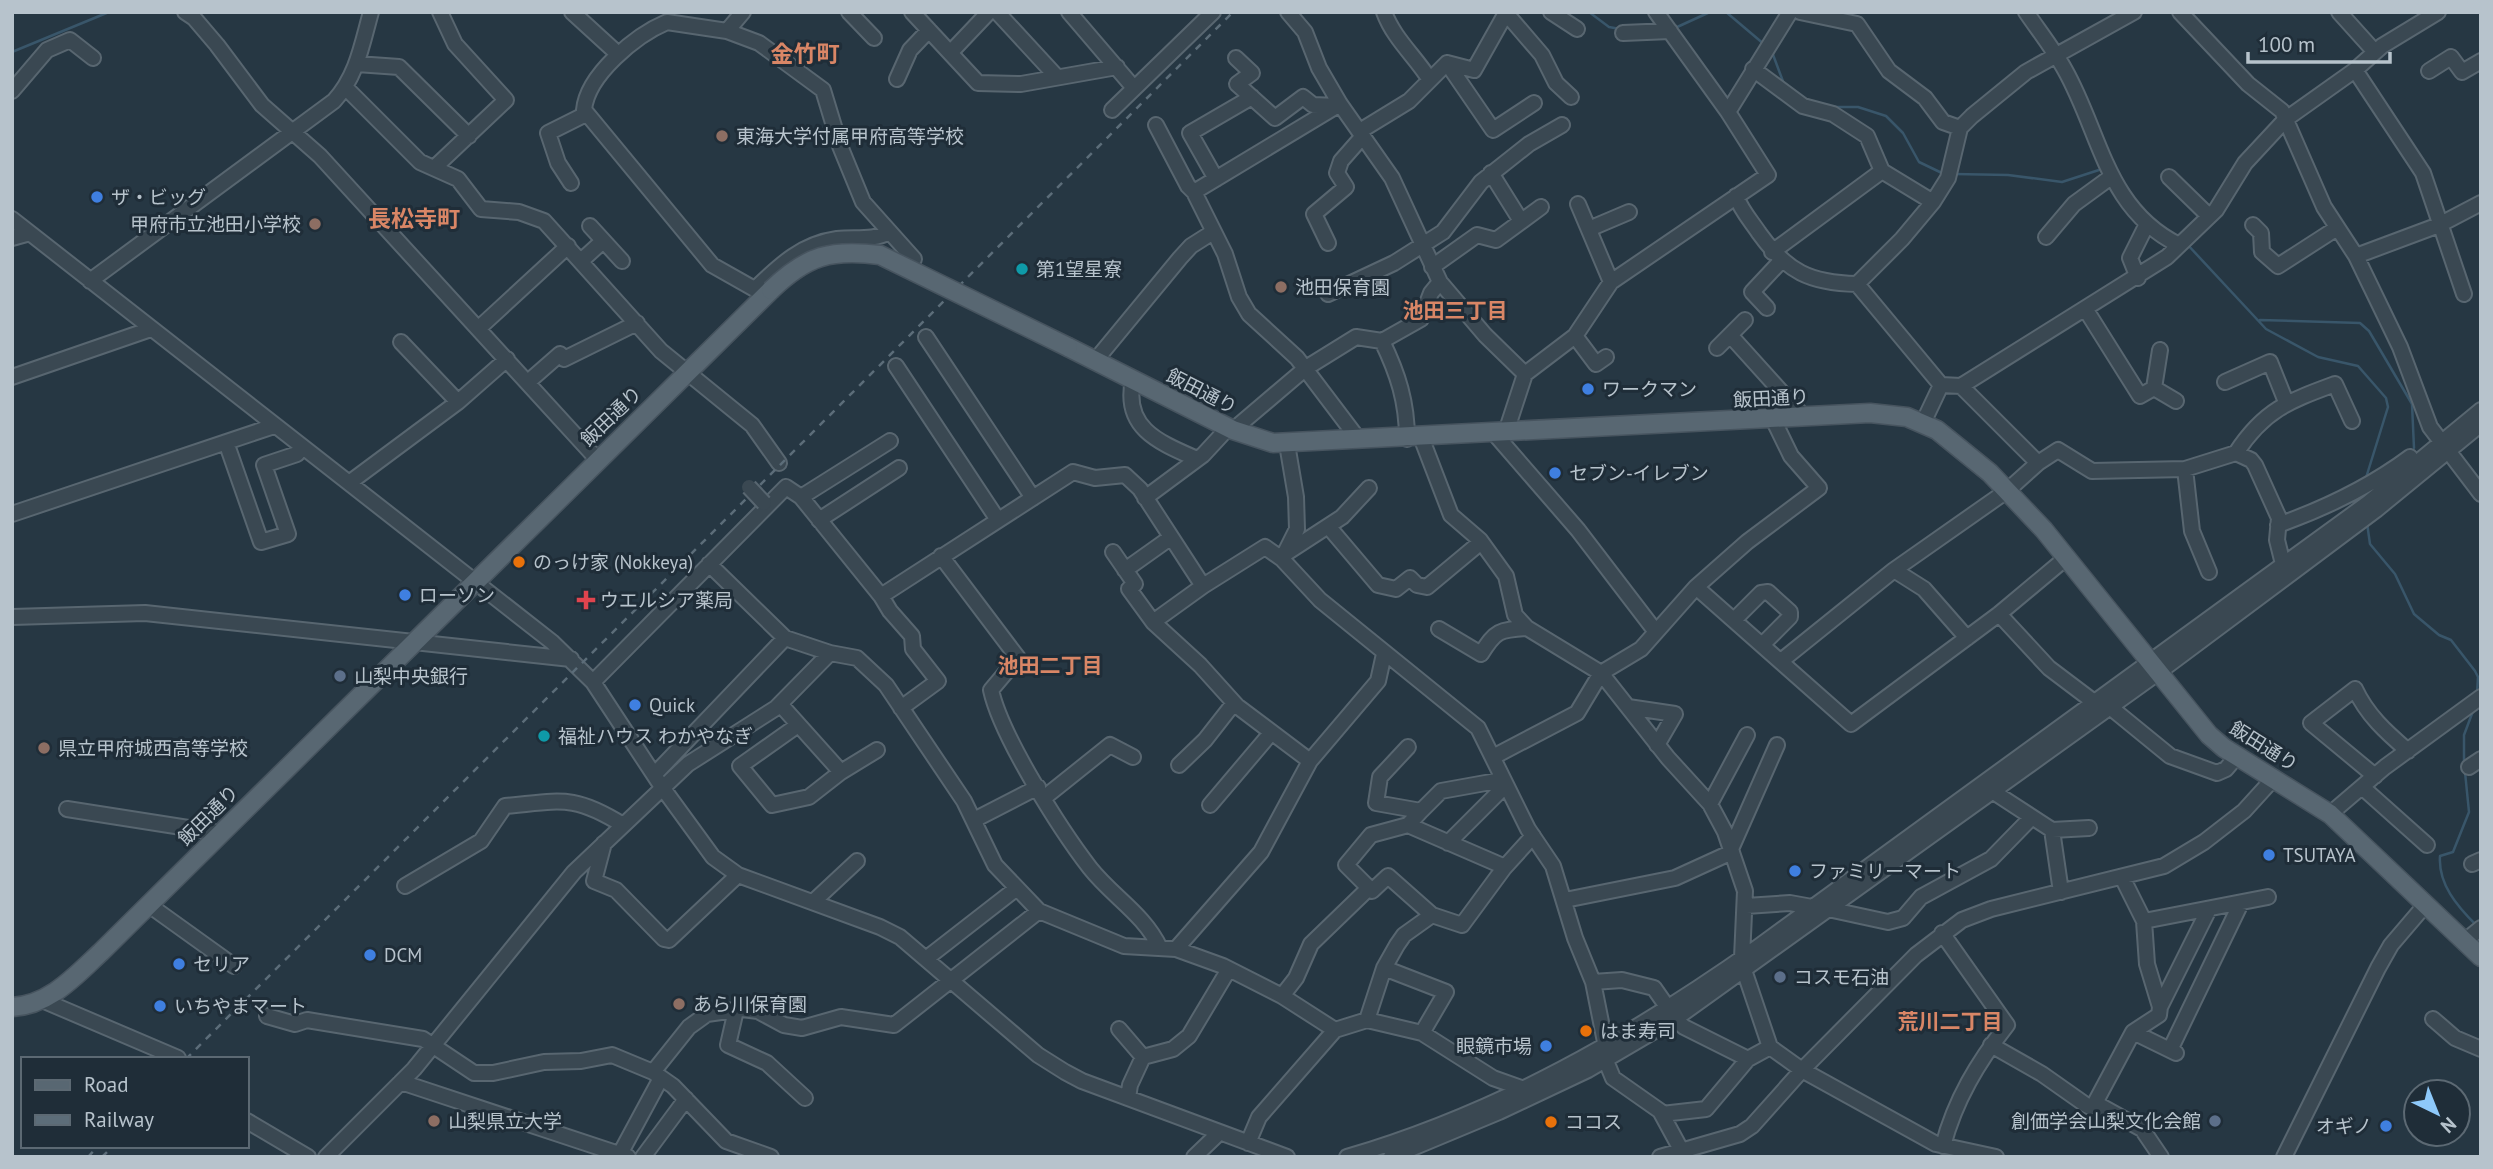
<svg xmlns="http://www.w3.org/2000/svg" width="2493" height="1169" font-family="'PT Sans','Noto Sans JP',sans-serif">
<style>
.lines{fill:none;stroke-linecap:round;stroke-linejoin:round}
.stream{stroke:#39566a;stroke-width:2.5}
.minor-casing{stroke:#586670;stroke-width:18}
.major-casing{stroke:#47545f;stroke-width:21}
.minor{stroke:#3a4852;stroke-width:14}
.major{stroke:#586772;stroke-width:18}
.rail{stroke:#5c6d79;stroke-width:2.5;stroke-dasharray:7 7;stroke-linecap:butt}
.minor-bridge-casing{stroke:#586670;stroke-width:18;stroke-linecap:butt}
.major-bridge-casing{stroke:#47545f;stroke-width:21;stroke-linecap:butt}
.minor-bridge{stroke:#3a4852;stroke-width:14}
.major-bridge{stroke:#586772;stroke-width:18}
.education-dot{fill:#8d6e63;stroke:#1f2d38;stroke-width:2.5}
.shop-dot{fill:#3f7fe0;stroke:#1f2d38;stroke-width:2.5}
.culture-dot{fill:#0f9aa8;stroke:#1f2d38;stroke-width:2.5}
.food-dot{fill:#e8710a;stroke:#1f2d38;stroke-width:2.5}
.health-dot{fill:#e0444e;stroke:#1f2d38;stroke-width:2.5}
.service-dot{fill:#5c6f8a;stroke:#1f2d38;stroke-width:2.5}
.labels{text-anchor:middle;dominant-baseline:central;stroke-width:6;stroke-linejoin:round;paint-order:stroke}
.poi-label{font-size:19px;fill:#b7c3cc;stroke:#1f2d38;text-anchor:start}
.street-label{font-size:19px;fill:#b7c3cc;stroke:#1f2d38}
.neighbourhood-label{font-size:21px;font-weight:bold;fill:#d98666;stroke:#1f2d38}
.quarter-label{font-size:23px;font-weight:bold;fill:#d98666;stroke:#1f2d38}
</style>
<rect width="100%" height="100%" fill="#263743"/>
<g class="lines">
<!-- stream -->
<path class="stream" d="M1589,12L1609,27L1620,29
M1726,12L1765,45
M1675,28L1710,12
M12,52L109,12
M1772,52L1784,84
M1832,107H1858L1886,116L1903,133L1919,162L1944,174
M1954,174L2008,175L2062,182L2102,169
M2186,243L2266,329L2318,357L2358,366L2386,398L2388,407L2365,481
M2260,320L2360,323L2369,331L2412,404L2414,448
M2367,523L2370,544L2395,574L2414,614L2439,635L2451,640L2475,671L2478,677L2477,694
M2464,765V735L2473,711
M2465,772L2469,812L2453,852L2440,856C2438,884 2457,906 2476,925"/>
<!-- minor casing -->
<g class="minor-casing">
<path id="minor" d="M185,12L194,18L217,45L262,105L320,156L597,459
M572,12L618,54
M849,12L874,38
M912,12L978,83L1021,84L1117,67
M997,12L1057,77
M1069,12L1134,88
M1288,12L1305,32L1319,68L1340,104L1392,178L1440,282L1485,335L1525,374L1506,432
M1384,12C1394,39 1415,56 1430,80
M1505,12L1542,55L1556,83L1571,97
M1551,12L1577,29
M1800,12L1857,24L1889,71L1925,98L1943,122L1960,128
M2026,12C2039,31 2054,50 2065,70C2101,134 2106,209 2179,245
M2180,12L2248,84L2282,111L2324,207L2356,256L2400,347L2430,427L2481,494
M2339,12L2375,52
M727,31L743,12
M1623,33L1670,31
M951,52L989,12
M1236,58L1252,73L1237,84L1275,118L1303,97L1313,105L1337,106
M1447,63L1493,130L1534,103
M357,64L399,67L469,136
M1753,69L1803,106L1833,114L1867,136L1882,171L1933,202
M2355,70L2423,173L2464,294
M2429,71L2451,57L2462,72L2481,61
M897,79L910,50L929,30
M346,88L420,162L458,179L481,209L519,212L544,221L661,351L752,425L779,463
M12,91L47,50L70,40L93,58
M1340,104L1194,192L1225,254L1239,297L1249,314L1297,358L1359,440
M1112,110L1213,12
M1728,112L1790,12
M1156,125L1188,186L1194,192
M1360,131L1409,101L1447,63L1474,70L1506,13
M434,168L506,100L455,44L440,12
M1491,173L1521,221
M2169,177L2209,216
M1216,179L1190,133L1252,97
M571,183L558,163L548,133L586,114
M1736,196C1741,210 1751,221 1759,233C1787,272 1810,283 1857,284L1902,239L1933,202L1948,178L1960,128L1972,116L2026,72L2134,12
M1578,204L1611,282
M12,219L552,642L593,682L662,787L713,857L738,875L880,927L900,937L1038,1055L1065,1072L1082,1081L1287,1157
M2253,225L2261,233L2262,252L2278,266L2337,228
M590,226L622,261
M1589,229L1629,212
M2046,237L2074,204L2111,177
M12,238L30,233
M1328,243L1314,214L1346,187L1337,173L1341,161L1363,136
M1772,252L1882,171
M2356,256L2439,225L2481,203
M581,261L603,241
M1432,267L1477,235L1496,240L1541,207
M2138,278L2130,258L2147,224
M90,281L334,101C357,76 362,44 371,12
M1857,284L1941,385L1961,386L2167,257L2216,210L2245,163L2286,119L2355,70L2382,46L2438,12
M755,289C779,266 801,244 837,239C856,237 872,241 890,232
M1328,294L1394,263L1443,232L1481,182L1529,144L1562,125
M765,295L712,265L584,110C587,75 636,35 667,22L727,31L759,43L823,90L840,146L863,202L914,259
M1767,308L1752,292L1781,261
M2086,310L2140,396L2154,388L2176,401
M479,328L568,246
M1730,335L1804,417
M1575,336L1596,364L1606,357
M926,337L1033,498
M1382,341C1398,374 1407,402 1407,439
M401,342L458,402
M1717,348L1745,320
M1095,361L1180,258L1191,246L1213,232
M896,366L998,520
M1525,374L1575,336L1611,282L1768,175L1728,112L1656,12
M12,377L151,329
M1133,380C1123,428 1158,442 1197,459
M528,382L560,354L564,359L637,323
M2225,382L2270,362L2286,402
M1961,386L2038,463L2058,450L2092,471L2185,469L2236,453L2251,460L2255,465L2279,518L2277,540L2283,564
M2154,388L2160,350
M1923,423L1941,385
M1233,430L1306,368L1356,337L1382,341L1421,319L1431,293L1440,282
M1494,433L1578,530L1656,632
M1421,437L1451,515L1480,540L1506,576L1515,615L1527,628L1601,673L1668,758L1710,804L1725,832L1745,891L1742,958
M226,442L261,542L288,534L264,465L297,454L302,447
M1287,444L1296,497L1297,529L1282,559L1320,600L1478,728L1528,829L1553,866L1575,938L1593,982L1606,1047V1061L1613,1078L1660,1111L1685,1157
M2236,453C2264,410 2289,401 2335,384L2352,421
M2185,469L2192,531L2209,572
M349,483L458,402L507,359
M801,497L890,441
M1145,498L1203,455L1228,428
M12,514L274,426
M819,520L899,468
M2278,525C2323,509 2371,486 2410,457
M1328,526L1378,585L1396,589L1410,578L1417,585L1427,587L1481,542
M1113,552L1135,584L1129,589L1153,622
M1285,554L1342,517L1369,488
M941,556L1018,658L991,690C1001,736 1060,829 1090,868C1113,897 1144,914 1160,948
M709,564L785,638L830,653L857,658L886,685L964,801L995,865L1039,911L1124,946L1176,949L1223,966L1282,996L1335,1030L1367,1020L1422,1033L1493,1078L1524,1089
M1125,570L1170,538
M1894,570L1924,589L1967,638
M1203,586L1153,622L1200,665L1237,706L1310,761
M1696,587L1851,724L1999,614L2066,558
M881,596L890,611L912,636L913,649L938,681L901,708
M1999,614L2049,668L2094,702
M12,617L145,613L571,659
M1734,620L1761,593L1768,592L1790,612V617L1762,645
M1439,629L1481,654C1496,630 1499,630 1527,628
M1781,661L1894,570L2008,490L2038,463
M593,682L786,487L801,497L881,596L1073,472L1095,478L1125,475L1140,489L1203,586L1265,547L1282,559
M780,704L841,772L877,750
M1628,707L1675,714L1657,745
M2110,707L2170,756L2217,773L2226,769L2237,756
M798,725L740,766L772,805L809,797L841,772
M1493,757L1577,713L1601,673L1641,649L1696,587L1747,542L1819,488L1791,456L1773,419
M1179,765L1205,740L1234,703
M2469,767L2481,759
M655,774L785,638
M2375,776L2311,723L2355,689C2367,715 2386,732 2408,751
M2362,787L2427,845
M1992,791L2052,830L2061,892
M1045,797L1110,745L1133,757
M1710,804L1747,735
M1210,805L1271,733
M67,809L220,833
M1421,811L1441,791L1502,780
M2330,814L2385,767L2481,697
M974,820L1038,787
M1408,825L1421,811L1376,803L1380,777L1408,747
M2052,830L2089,828
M604,843L594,881L616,890L664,939L669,940L738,875
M1448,843L1505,786
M1731,849L1777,745
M2472,864L2481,860
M2122,877L2144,921L2147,964L2160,1007L2159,1015L2133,1032L2095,1103L2142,1129L2161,1157
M405,886L481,841L505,806C561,801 573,794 623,825
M1565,900L1675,878L1732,852
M813,902L857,861
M149,905L234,966
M1746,906L1790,903L1812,907
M1828,909L1888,922L1903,918L1921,897L1991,859L2031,818
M1432,915L1388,876L1372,891L1346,865L1371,835L1408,825L1505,867
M2144,921L2268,897
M1942,933L2007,1025C1978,1062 1955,1100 1943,1146
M2465,941L2481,928
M1176,949L1261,852L1310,761L1378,681L1384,654
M927,958L1017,888
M1384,968L1446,992L1422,1033
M1744,970L1770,1047L1802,1070L1936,1144L1996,1157
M1593,982L1622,980L1654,988L1668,1008
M1282,996L1296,978L1311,944L1369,888
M42,1000L178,1058
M2160,1007L2209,909
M736,1010L728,1045L767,1063L805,1098
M267,1016L295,1024L307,1020L423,1039L474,1073H493L544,1062L581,1061L612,1055L653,1072L673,1086L726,1141L771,1157
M1675,1019L1684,1027L1748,1059
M2433,1019L2455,1038L2481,1049
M1367,1020L1384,968L1397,945L1404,935L1432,915L1462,925L1504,868L1533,836
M1119,1029L1143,1057
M2133,1032L2176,1053
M1991,1045L2042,1074L2086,1105L2090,1107L2095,1103
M2170,1050L2241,903
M653,1072L689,1027L707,1014L742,1009L758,1011L784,1025L802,1028L841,1017L894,1025L1039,911
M401,1082L628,1157
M1128,1098L1130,1085L1143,1057L1173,1049L1189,1036L1229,969
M1662,1114L1706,1109L1748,1059L1770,1047
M247,1121L308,1157
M1248,1143L1259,1117L1335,1030
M620,1154L661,1078
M326,1157L414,1069L574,872L688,764L776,708L830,653
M643,1157L686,1099
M1194,1157L1219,1133
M1347,1157C1500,1112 1629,1038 1758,947L2368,503L2481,410
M1391,1157L1499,1112L1588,1070L1675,1019L2159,672L2376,510L2481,424
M1660,1157L1740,1134L1752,1126L1802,1070L1916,955L1962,920L1991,909L2164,866L2204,842L2244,811L2274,778
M2284,1157L2378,968L2391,945L2426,904"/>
</g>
<!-- major casing -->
<g class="major-casing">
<path id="major" d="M1068,347L1233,430L1273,443L1870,413L1907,417L1937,430L1990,473L2044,530L2209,735L2224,748L2330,814L2481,957
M12,1007C50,1005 75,976 101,952L771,290"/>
</g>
<!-- minor -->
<use href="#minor" class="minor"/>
<!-- major -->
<use href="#major" class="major"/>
<!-- rail -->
<path class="rail" d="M186,1059L1233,12
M88,1157L98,1146
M102,1157L113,1146"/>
<!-- minor-bridge casing -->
<g class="minor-bridge-casing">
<path id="minor-bridge" d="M749,487L764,503"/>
</g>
<!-- major-bridge casing -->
<g class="major-bridge-casing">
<path id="major-bridge" d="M771,290C807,255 831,249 880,255L1068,347"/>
</g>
<!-- minor-bridge -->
<use href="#minor-bridge" class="minor-bridge"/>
<!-- major-bridge -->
<use href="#major-bridge" class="major-bridge"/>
</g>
<!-- markers -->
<g class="education-dot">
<circle cx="722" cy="136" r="7"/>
<circle cx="315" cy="224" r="7"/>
<circle cx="1281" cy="287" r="7"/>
<circle cx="44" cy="748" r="7"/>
<circle cx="679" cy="1004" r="7"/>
<circle cx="434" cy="1121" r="7"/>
</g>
<g class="shop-dot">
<circle cx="97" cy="197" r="7"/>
<circle cx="1588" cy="389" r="7"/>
<circle cx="1555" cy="473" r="7"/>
<circle cx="405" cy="595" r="7"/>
<circle cx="635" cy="705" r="7"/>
<circle cx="2269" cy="855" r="7"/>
<circle cx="1795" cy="871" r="7"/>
<circle cx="370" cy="955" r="7"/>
<circle cx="179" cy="964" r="7"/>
<circle cx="160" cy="1006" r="7"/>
<circle cx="1546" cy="1046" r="7"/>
<circle cx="2386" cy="1126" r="7"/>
</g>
<g class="culture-dot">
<circle cx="1022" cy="269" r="7"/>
<circle cx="544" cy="736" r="7"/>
</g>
<g class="food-dot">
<circle cx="519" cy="562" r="7"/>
<circle cx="1586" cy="1031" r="7"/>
<circle cx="1551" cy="1122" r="7"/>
</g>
<path class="health-dot" d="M582.5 589.5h7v7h7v7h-7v7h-7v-7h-7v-7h7z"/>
<g class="service-dot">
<circle cx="340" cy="676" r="7"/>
<circle cx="1780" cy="977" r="7"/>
<circle cx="2215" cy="1121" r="7"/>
</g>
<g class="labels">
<!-- poi labels -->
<g class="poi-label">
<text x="736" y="136">東海大学付属甲府高等学校</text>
<text x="111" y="197">ザ・ビッグ</text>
<text x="301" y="224" text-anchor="end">甲府市立池田小学校</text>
<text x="1036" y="269">第1望星寮</text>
<text x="1295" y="287">池田保育園</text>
<text x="1602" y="389">ワークマン</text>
<text x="1569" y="473">セブン-イレブン</text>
<text x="533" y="562">のっけ家 (Nokkeya)</text>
<text x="419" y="595">ローソン</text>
<text x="600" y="600">ウエルシア薬局</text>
<text x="354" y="676">山梨中央銀行</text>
<text x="649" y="705">Quick</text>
<text x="558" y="736">福祉ハウス わかやなぎ</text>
<text x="58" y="748">県立甲府城西高等学校</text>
<text x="2283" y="855">TSUTAYA</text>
<text x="1809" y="871">ファミリーマート</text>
<text x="384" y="955">DCM</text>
<text x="193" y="964">セリア</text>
<text x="1794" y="977">コスモ石油</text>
<text x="693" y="1004">あら川保育園</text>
<text x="174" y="1006">いちやまマート</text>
<text x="1600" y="1031">はま寿司</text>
<text x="1532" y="1046" text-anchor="end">眼鏡市場</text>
<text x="448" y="1121">山梨県立大学</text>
<text x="2201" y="1121" text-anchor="end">創価学会山梨文化会館</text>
<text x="1565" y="1122">ココス</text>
<text x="2372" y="1126" text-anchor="end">オギノ</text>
</g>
<!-- street labels -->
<g class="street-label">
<text transform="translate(1202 391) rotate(27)">飯田通り</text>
<text transform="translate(1771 398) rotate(-3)">飯田通り</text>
<text transform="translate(611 416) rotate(-44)">飯田通り</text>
<text transform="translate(2264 746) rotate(32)">飯田通り</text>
<text transform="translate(208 815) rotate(-45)">飯田通り</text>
</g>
<!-- neighbourhood labels -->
<g class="neighbourhood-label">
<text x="1455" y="310">池田三丁目</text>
<text x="1050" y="665">池田二丁目</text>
<text x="1950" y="1021">荒川二丁目</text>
</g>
<!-- quarter labels -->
<g class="quarter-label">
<text x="805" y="53">金竹町</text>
<text x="414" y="218">長松寺町</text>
</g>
</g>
<!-- border -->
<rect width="2493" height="1169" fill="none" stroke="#b7c3cc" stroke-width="28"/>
<!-- legend -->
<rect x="21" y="1057" width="228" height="91" fill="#1f2d38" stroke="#5c6973" stroke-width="2"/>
<rect x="35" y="1080" width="35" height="10" fill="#586772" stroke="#5c6973" stroke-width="2"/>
<text x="84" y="1092" font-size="21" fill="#b7c3cc">Road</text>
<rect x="35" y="1115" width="35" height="10" fill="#5c6d79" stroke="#5c6973" stroke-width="2"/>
<text x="84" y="1127" font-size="21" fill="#b7c3cc">Railway</text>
<!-- north arrow -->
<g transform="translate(2437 1113) rotate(137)"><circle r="33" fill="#1f2d38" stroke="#5c6973" stroke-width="2"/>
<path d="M0-5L12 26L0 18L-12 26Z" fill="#8ec9fa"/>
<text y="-10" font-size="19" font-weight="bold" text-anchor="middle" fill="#b7c3cc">N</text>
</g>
<!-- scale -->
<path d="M2248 52v10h142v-10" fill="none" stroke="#b7c3cc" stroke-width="3.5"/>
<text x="2258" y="52" font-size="21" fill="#b7c3cc" stroke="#1f2d38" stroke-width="5" paint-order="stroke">100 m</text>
</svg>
